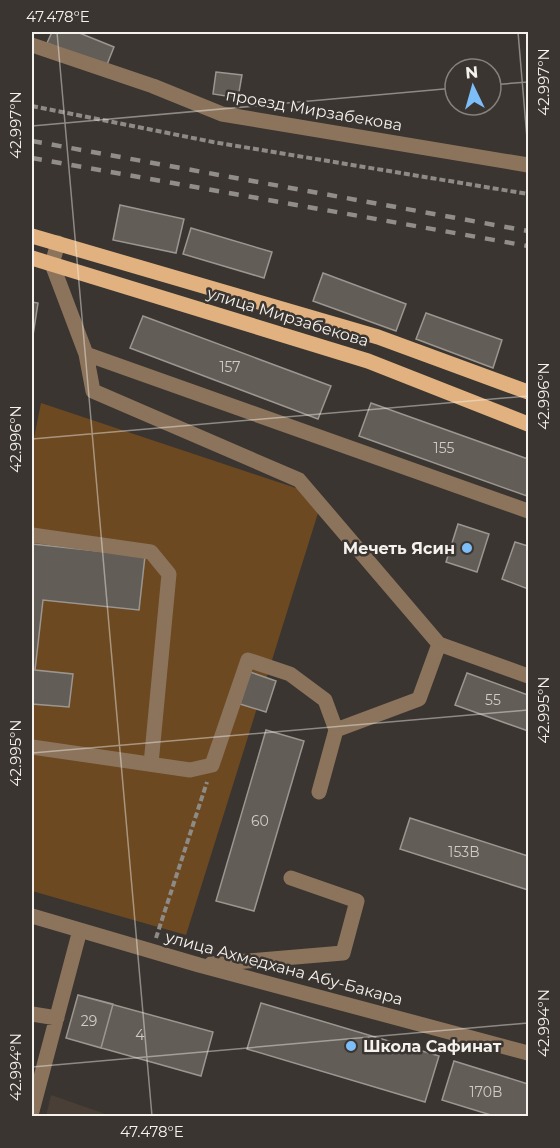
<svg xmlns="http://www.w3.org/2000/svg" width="560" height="1148" font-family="Montserrat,sans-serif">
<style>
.built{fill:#493f36}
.green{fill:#6c4921}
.building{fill:#625d57;stroke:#9c9690;stroke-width:1.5}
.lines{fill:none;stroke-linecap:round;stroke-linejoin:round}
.path{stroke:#8e8a85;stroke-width:4;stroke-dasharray:6 3;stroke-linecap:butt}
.minor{stroke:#8c745c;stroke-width:15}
.major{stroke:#e1b17f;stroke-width:15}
.rail{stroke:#918d89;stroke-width:4.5;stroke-dasharray:10 10;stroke-linecap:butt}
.ticks{fill:none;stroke:#f5f2ee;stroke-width:1.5;stroke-opacity:0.45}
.poi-dot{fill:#7dbef9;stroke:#3a3530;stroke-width:2}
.labels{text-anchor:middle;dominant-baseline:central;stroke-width:5;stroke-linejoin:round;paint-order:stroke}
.number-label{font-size:14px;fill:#d0cdc8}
.street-label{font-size:16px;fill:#f5f2ee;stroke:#3a3530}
.poi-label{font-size:16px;font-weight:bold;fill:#f5f2ee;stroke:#3a3530;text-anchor:end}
.neatline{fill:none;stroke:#f5f2ee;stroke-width:2}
.ticks-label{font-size:15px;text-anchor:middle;fill:#f5f2ee}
</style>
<rect width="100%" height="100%" fill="#3a3530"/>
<!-- built -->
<path class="built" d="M51,1095L111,1116H46Z"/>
<!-- green -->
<path class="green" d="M41,403L323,497L186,935L32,891V448Z"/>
<!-- building -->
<path class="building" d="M52,32H77L114,47L106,67L47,43Z
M216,72L242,75L238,98L213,94Z
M120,205L184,219L176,253L113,240Z
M191,228L272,252L264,278L183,254Z
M323,273L406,304L396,331L313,301Z
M32,302L38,303L32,342Z
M426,313L502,340L493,368L416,339Z
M143,316L331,386L318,419L130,348Z
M371,403L528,459L527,496L359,436Z
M458,524L489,534L477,572L446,562Z
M515,542L528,546V589L502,579Z
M32,544L145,556L139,610L43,600L35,670L73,674L69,707L32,704Z
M250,672L276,681L266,712L240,704Z
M467,673L528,695V731L455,705Z
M266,730L304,741L254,911L216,901Z
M410,818L528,856V890L400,849Z
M78,995L213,1032L201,1076L66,1038Z
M78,995L113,1004L101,1048L66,1038Z
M261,1003L439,1056L425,1102L247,1049Z
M454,1061L528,1084V1116H494L442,1100Z"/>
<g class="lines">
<!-- path -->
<path class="path" d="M32,106L213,142L528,194
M156,938L207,782"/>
<!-- minor -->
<path class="minor" d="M32,45L153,86L222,114L528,165
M58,243L52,264L86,354L93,391L299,480L439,644L419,699L336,730L319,792
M86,354L528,511
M32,535L151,552L169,574L151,764
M439,644L528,676
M32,747L190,770L212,765L248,660L290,674L325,700L336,730
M32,916L199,965L528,1053
M211,964L343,953L357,901L291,878
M32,1014L57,1018
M32,1111L80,930"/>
<!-- major -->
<path class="major" d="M32,236L378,337L528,392
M32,258L368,361L528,424"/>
<!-- rail -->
<path class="rail" d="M32,141L528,231
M32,158L528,246"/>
</g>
<!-- ticks -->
<path class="ticks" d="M57,32L152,1116M518,32L528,150M491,85L528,82M32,126L455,88M32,439L528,396M32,753L528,710M32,1067L528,1023"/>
<!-- markers -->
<g class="poi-dot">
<circle cx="467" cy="548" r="6"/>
<circle cx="351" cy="1046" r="6"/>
</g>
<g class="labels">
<!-- number labels -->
<g class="number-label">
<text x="230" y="367">157</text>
<text x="444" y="448">155</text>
<text x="493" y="700">55</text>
<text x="260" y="821">60</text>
<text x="464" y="852">153В</text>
<text x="89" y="1021">29</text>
<text x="140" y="1035">4</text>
<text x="486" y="1092">170В</text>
</g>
<!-- street labels -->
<g class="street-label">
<text transform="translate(314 110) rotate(10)">проезд Мирзабекова</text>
<text transform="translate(288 317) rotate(17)">улица Мирзабекова</text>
<text transform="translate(284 968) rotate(15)">улица Ахмедхана Абу-Бакара</text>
</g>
<!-- poi labels -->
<g class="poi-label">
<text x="455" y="548">Мечеть Ясин</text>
<text x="363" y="1046" text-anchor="start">Школа Сафинат</text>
</g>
</g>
<!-- border -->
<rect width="560" height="1148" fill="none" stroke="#3a3530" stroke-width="66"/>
<!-- north arrow -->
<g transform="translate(473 87) rotate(355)"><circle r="28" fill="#3a3530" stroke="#85817c" stroke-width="1.5"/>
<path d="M0-4.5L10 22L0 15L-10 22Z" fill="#7dbef9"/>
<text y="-9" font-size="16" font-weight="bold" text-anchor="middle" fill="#f5f2ee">N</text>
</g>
<rect x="33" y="33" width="494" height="1082" class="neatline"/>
<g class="ticks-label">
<text x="58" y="22">47.478°E</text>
<text transform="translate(544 82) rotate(-90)" y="5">42.997°N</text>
<text transform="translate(16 125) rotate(-90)" y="5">42.997°N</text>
<text transform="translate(544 396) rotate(-90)" y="5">42.996°N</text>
<text transform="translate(16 439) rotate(-90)" y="5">42.996°N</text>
<text transform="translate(544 710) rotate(-90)" y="5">42.995°N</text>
<text transform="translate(16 753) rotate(-90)" y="5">42.995°N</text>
<text transform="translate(544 1023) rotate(-90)" y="5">42.994°N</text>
<text transform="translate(16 1067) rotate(-90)" y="5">42.994°N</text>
<text x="152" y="1137">47.478°E</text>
</g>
</svg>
